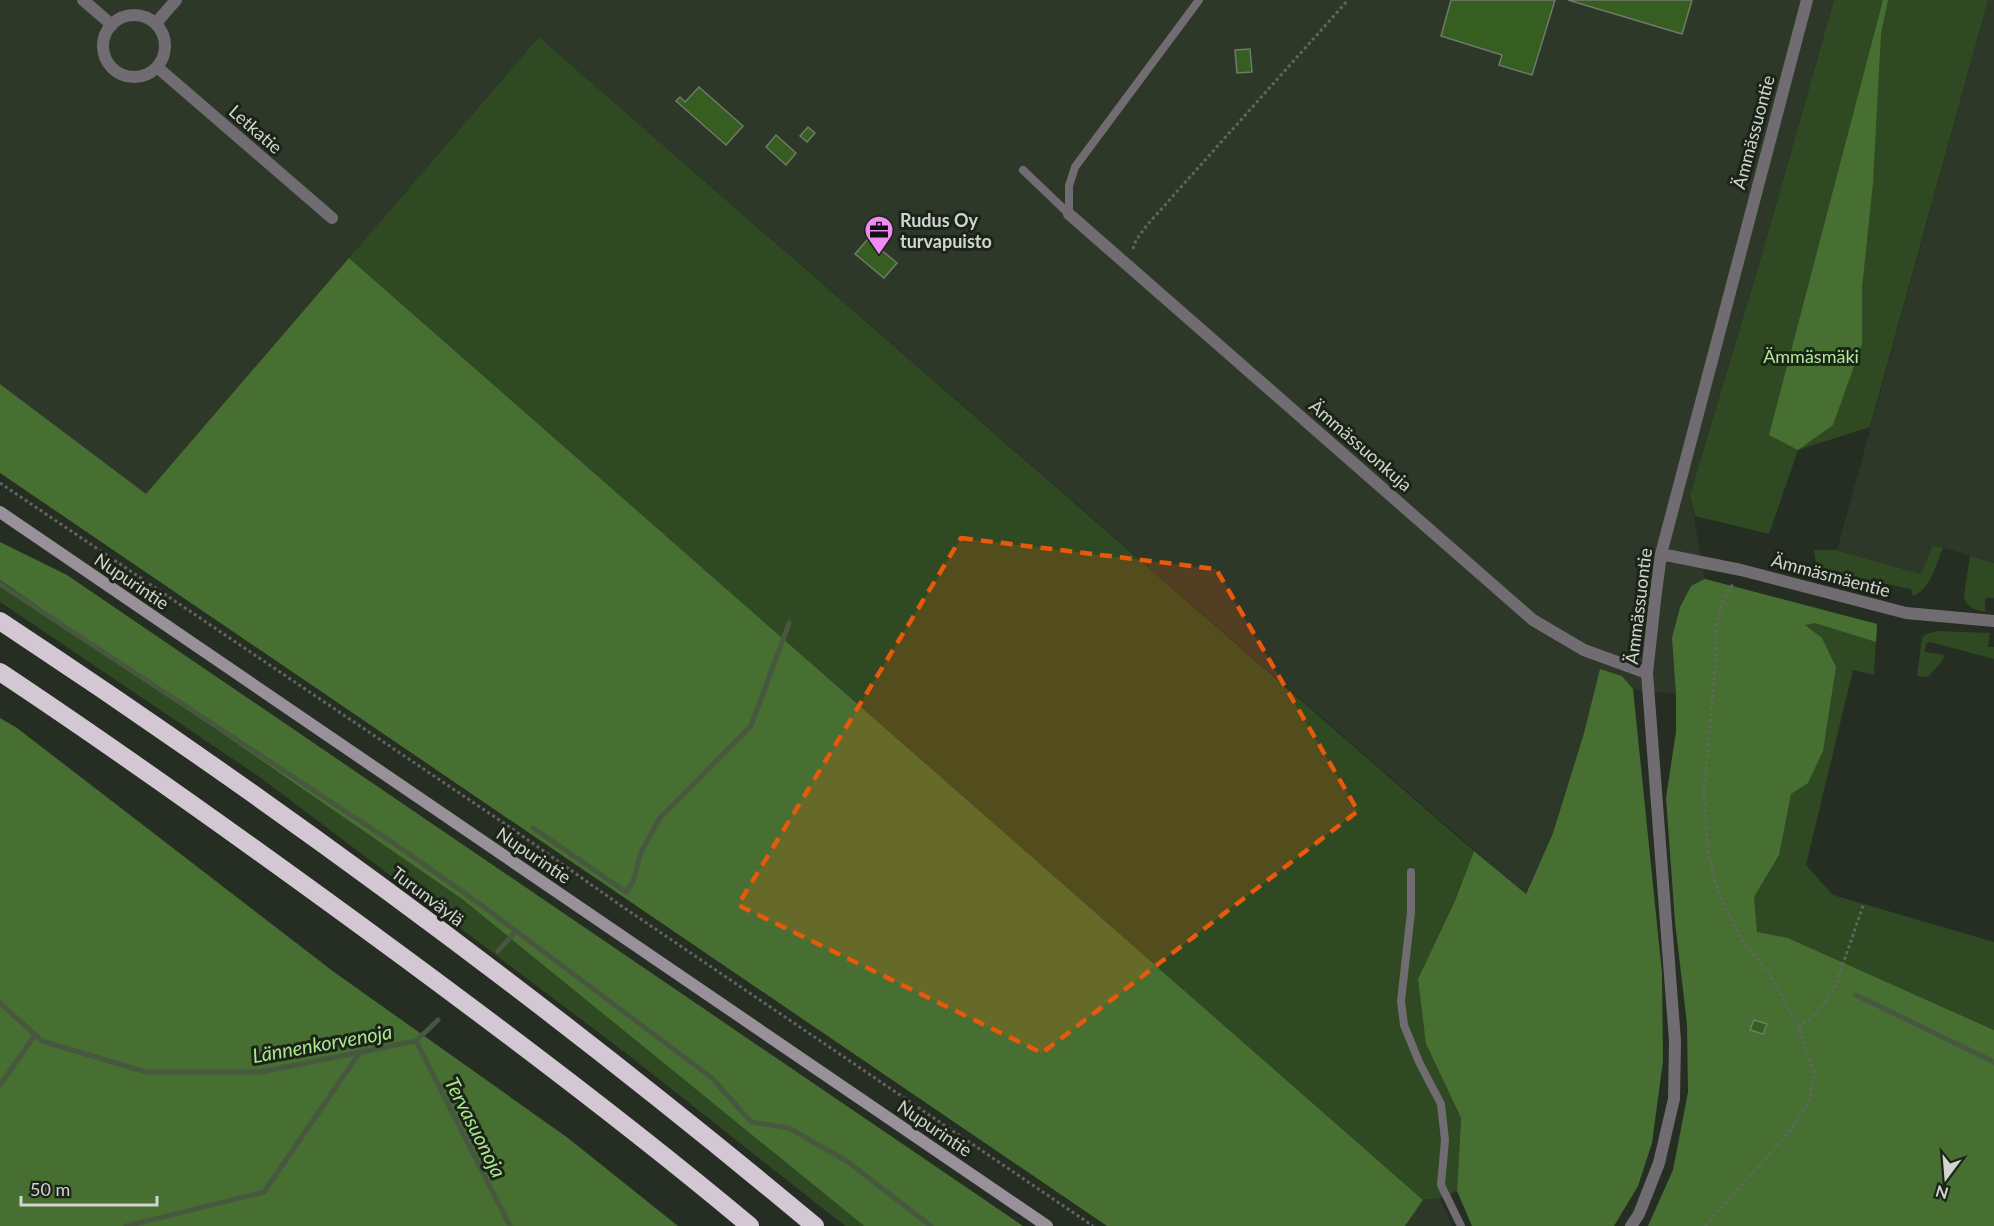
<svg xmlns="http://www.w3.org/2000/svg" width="1994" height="1226" font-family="Lato,sans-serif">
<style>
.built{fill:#2d3828}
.green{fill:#2f4922}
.forest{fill:#466f31}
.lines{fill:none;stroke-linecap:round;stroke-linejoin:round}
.stream{stroke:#48573f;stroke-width:5}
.building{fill:#355e20;stroke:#70796c;stroke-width:1.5}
.path{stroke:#60665d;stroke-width:3;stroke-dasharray:3 3;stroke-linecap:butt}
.lane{stroke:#716c71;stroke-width:8}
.street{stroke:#716c71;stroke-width:12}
.secondary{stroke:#999199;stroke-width:12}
.highway{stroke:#d3c7d4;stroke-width:18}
.marked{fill:#e8590c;fill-opacity:0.2;stroke:#e8590c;stroke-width:4.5;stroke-dasharray:12 8;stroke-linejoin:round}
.labels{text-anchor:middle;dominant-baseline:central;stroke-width:6;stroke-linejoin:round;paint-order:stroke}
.street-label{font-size:18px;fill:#d0d5ce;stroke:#1c2319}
.poi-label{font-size:18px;font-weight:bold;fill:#d0d5ce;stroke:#1c2319;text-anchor:start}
.park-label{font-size:18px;fill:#afeb93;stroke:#1c2319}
.water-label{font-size:20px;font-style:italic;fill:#abe78f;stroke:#1c2319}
</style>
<rect width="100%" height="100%" fill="#262d22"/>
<!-- built -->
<path class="built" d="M0,0H1834L1767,237L1690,494L1705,579L1691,586L1679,607L1672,638L1676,694L1633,689L1622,676L1600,669L1584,733L1553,833L1525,894L539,37L146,495L0,384Z
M1988,0H1994V563L1934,545L1921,574L1837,550Z
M1440,1198L1452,1226H1405L1423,1200Z"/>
<!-- green -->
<path class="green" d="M1834,0H1988L1870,427L1798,450L1769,534L1695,516L1690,495L1767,237Z
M539,37L1474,851L1454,902L1426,1044L1461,1118L1457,1191L1440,1198L1423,1200L349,258Z
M1933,545L1943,548C1936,564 1931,589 1913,596L1911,589L1821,571L1816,563L1814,550H1836L1921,574Z
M1970,556L1994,563V598H1985V612C1973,609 1966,608 1964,595Z
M1705,579L1877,624L1874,675L1853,670L1806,865L1833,895L1994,942V1030L1788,938L1757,933L1666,798L1676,732V694L1672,638L1680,607L1691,586Z
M0,580L462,899L864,1226H845L627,1054L261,778L0,602Z
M1938,631L1990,633L1988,647H1994V659L1930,642L1926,643L1925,652L1945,655L1941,663L1928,677L1917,676L1922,638L1926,634Z"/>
<!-- forest -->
<path class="forest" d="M1883,0H1888L1881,33L1873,183L1862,288V344L1833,425L1798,450L1769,435Z
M349,258L1423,1200L1405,1226H1107L0,473V384L146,494Z
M0,542L67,575L1023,1226H864L462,899L0,580Z
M1705,579L1877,624L1876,642L1815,623L1805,625L1822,638L1836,667L1823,751L1808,783L1791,794L1779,855L1754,897L1757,932L1788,938L1994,1030V1226H1648L1673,1170L1688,1092L1687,1024L1675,922L1666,798L1676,732V694L1672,638L1680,607L1691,586Z
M1600,669L1622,676L1633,689L1662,973L1663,1061L1652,1143L1638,1186L1614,1226H1472L1457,1191L1461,1118L1426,1044L1418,979L1454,903L1474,851L1526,894L1553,833L1584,733Z
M0,718L17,728L334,972L568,1138L678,1226H0Z"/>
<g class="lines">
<!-- stream -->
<path class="stream" d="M0,584L392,842L484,907L712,1078L751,1122L789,1128L848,1162L931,1226
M533,828L626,892L633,882L641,852L660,818L751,726L789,623
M498,951L516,931
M1856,995L1994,1062
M0,1003L42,1041L146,1072H261L416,1041
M416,1041L510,1226
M416,1041L438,1020
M0,1085L35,1035
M126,1226L264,1192L360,1052"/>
</g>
<!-- building -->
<path class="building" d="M1451,0H1555L1532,75L1499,65L1502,55L1441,36Z
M1568,0H1692L1682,34Z
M1250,49L1252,72L1237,73L1235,50Z
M699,87L743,126L726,145L676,101L680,97L685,102Z
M808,127L815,133L807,142L800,136Z
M776,135L796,153L786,165L766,147Z
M868,239L897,263L884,278L855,254Z
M1754,1020L1767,1024L1763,1034L1750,1030Z"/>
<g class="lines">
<!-- path -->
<path class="path" d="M1133,249L1136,240L1148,224L1348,0
M0,483L514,830L620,905L1093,1226
M1633,647L1635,600L1644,553
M1799,1028L1817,1012L1834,990L1864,903
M1705,1226L1791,1130L1810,1100L1814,1072L1799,1028L1768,971L1741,939L1722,902L1708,855L1704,789L1716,659V626L1723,601L1733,584"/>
<!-- lane -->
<path class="lane" d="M1023,170L1069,214
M1069,214V186L1075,167L1199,0
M1411,872V912L1401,1001L1404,1025L1419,1062L1441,1104L1445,1140L1441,1185L1461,1226"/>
<!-- street -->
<path class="street" d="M83,0L112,25
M103 46a31 31 0 1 1 62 0a31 31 0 1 1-62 0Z
M156,23L176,0
M157,67L332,218
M1069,214L1533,620L1584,650L1647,673
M1661,554L1741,570L1906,613L1994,621
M1631,1226L1639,1214L1659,1163L1674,1099L1675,1041L1647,673L1655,600L1661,554L1807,0"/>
<!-- secondary -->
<path class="secondary" d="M0,512L1047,1226"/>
<!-- highway -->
<path class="highway" d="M0,621C282,807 555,1009 815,1226
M0,672C137,763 270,859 402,956C520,1043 638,1132 750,1226"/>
</g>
<!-- marked area -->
<path class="marked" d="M961,538L1216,569L1358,811L1042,1053L738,905Z"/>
<!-- icons -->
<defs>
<g id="office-pin" transform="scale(1.5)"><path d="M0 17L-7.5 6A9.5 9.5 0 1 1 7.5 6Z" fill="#f08bf6" stroke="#1c2319"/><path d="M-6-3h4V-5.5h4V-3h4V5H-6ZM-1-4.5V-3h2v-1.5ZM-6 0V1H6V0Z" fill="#111"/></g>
</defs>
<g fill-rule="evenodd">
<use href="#office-pin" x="879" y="230"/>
</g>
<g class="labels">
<!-- street labels -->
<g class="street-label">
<text transform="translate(256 129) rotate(41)">Letkatie</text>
<text transform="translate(1753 132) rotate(-75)">Ämmässuontie</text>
<text transform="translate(1361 445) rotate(41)">Ämmässuonkuja</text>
<text transform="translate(1831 575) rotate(15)">Ämmäsmäentie</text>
<text transform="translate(132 581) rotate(34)">Nupurintie</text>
<text transform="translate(1638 606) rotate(-83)">Ämmässuontie</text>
<text transform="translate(534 855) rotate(34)">Nupurintie</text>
<text transform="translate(428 896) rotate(37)">Turunväylä</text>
<text transform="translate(935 1128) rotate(34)">Nupurintie</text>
</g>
<!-- poi labels -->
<g class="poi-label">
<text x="900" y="220">Rudus Oy<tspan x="900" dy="21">turvapuisto</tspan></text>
</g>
<!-- park labels -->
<g class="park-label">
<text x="1811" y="356">Ämmäsmäki</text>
</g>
<!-- water labels -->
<g class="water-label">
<text transform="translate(322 1043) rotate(-10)">Lännenkorvenoja</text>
<text transform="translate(476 1127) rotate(63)">Tervasuonoja</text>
</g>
</g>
<!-- north arrow -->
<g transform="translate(1946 1178) rotate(196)" stroke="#1c2319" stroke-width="4.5" paint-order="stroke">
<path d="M0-4.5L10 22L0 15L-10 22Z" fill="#d0d5ce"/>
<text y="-9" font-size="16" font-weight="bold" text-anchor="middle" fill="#d0d5ce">N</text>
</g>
<!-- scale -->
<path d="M21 1196v9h136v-9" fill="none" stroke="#d0d5ce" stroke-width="3"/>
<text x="30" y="1196" font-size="18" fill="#d0d5ce" stroke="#1c2319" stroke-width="4.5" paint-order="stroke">50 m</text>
</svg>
